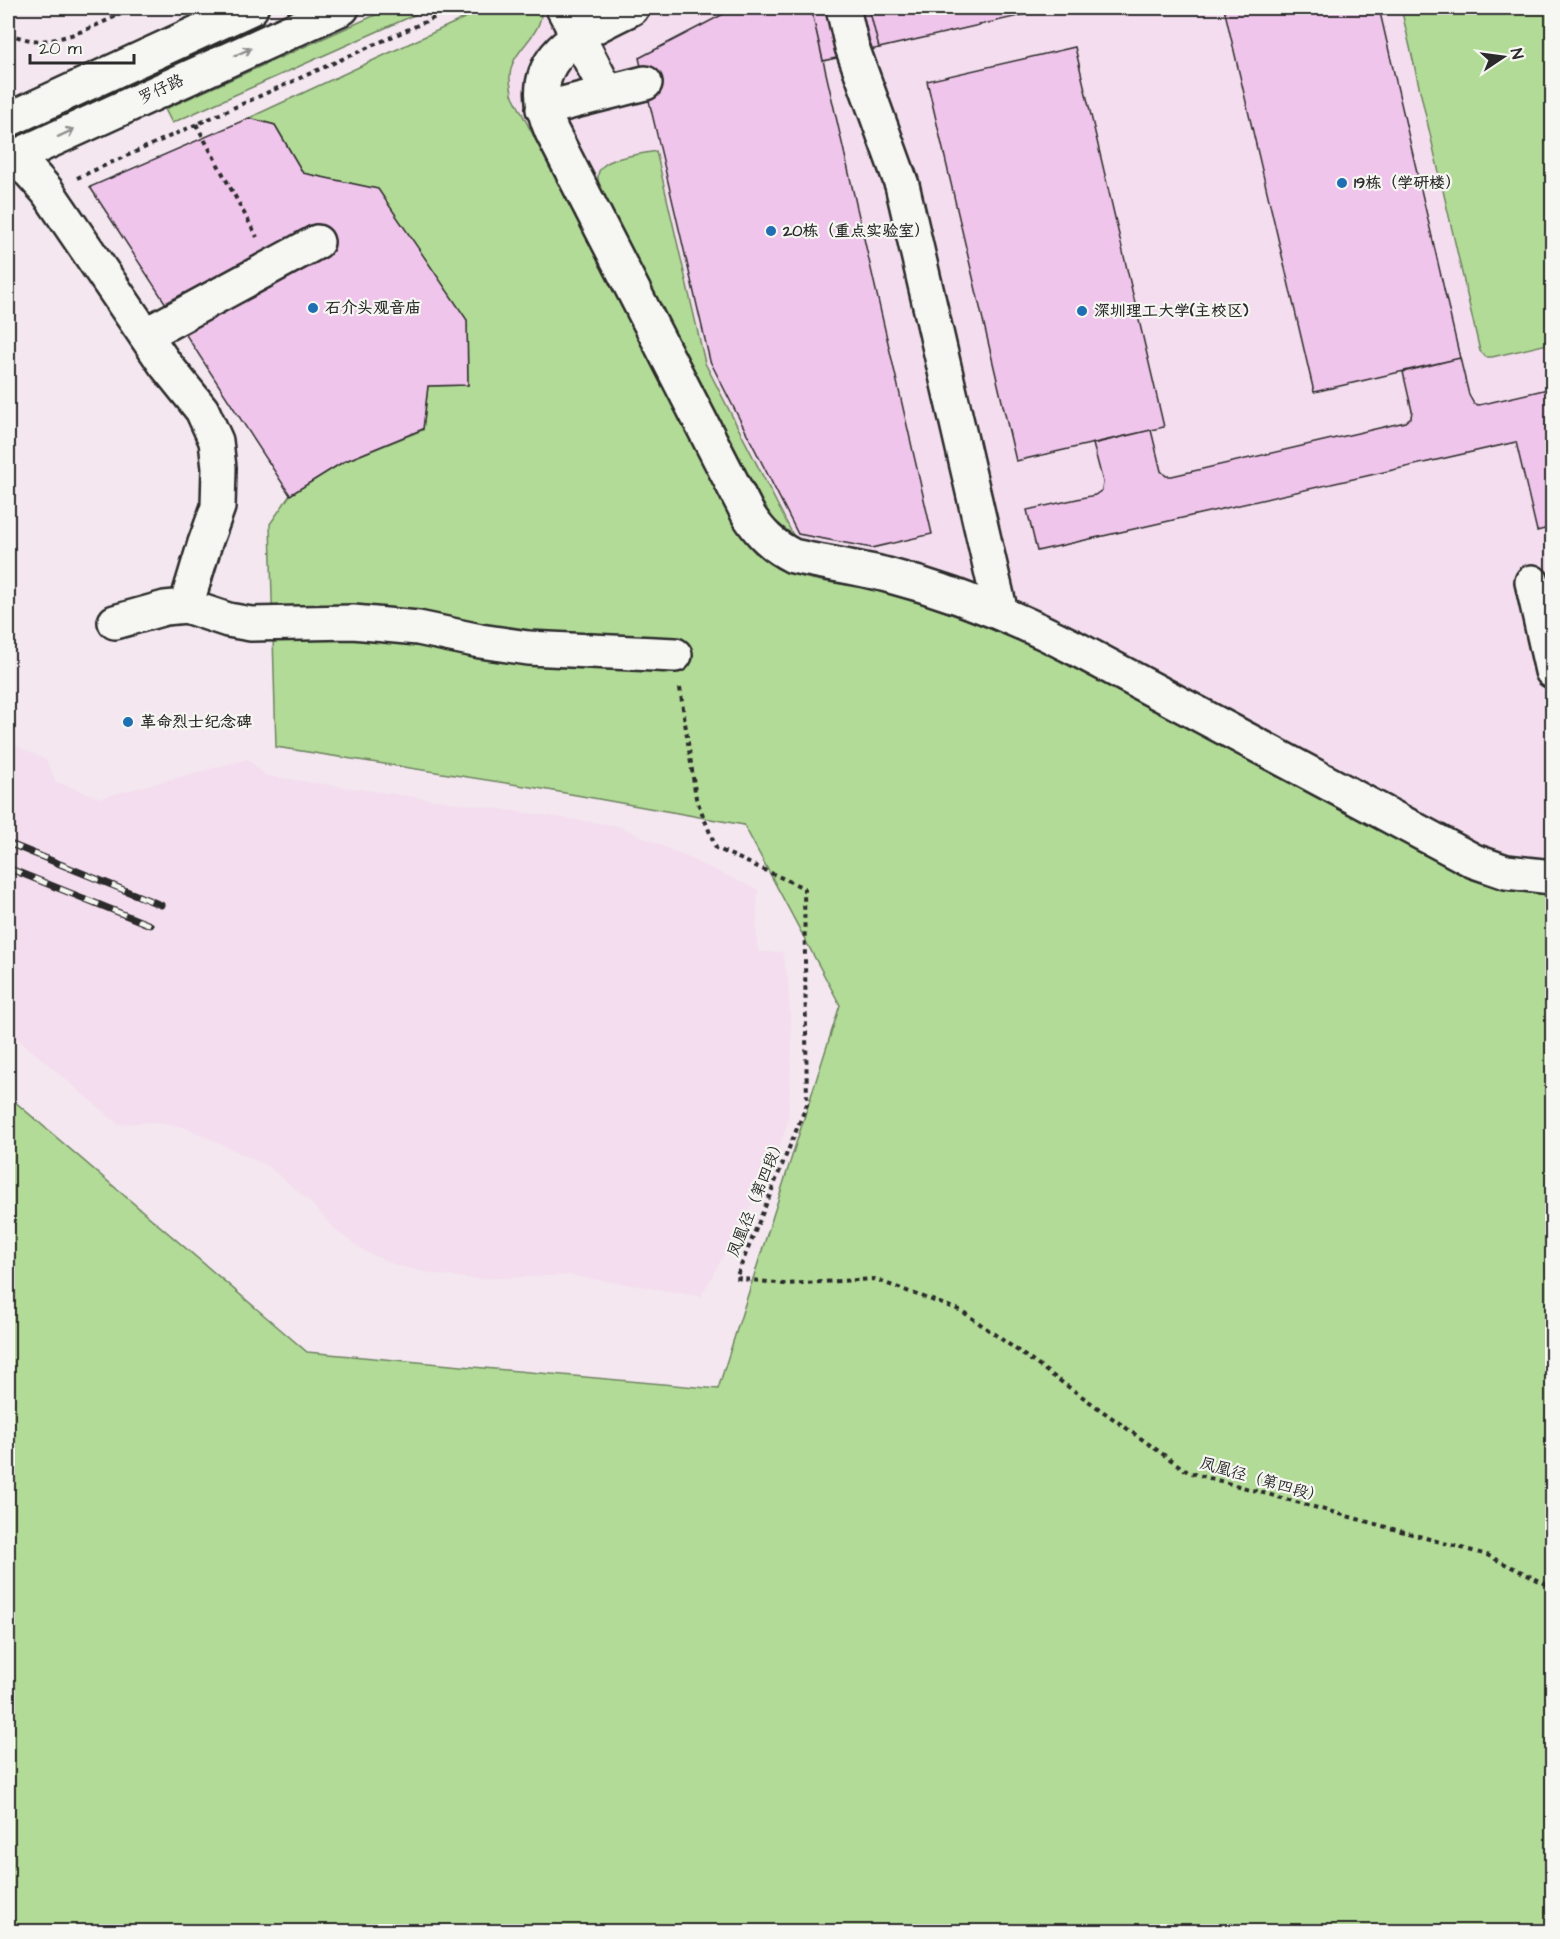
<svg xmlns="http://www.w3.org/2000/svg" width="1560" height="1939" font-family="'Architects Daughter','LXGW WenKai TC',sans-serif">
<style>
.built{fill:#f3ddee}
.green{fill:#b2db97;stroke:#6e8361;stroke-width:1.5}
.building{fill:#f0c5eb;stroke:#2b2b2b;stroke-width:1.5}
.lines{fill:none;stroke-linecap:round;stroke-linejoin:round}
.minor-casing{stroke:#2b2b2b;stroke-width:38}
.major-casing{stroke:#2b2b2b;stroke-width:38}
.path{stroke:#2b2b2b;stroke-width:4;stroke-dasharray:4.5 4.5;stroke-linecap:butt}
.minor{stroke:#f6f6f2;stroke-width:33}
.major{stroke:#f6f6f2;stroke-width:33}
.rail-casing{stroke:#2b2b2b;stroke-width:7}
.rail{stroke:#f6f6f2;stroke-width:4.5;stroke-dasharray:14;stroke-linecap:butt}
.oneway{stroke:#90908e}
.poi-dot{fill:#1f6fb2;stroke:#f6f6f2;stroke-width:2}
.labels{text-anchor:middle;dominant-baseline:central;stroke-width:4.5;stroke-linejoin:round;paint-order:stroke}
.street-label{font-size:16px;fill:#2b2b2b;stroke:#f6f6f2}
.poi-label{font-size:16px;font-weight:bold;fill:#2b2b2b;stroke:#f6f6f2;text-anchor:start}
</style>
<rect width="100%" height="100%" fill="#f4e7f0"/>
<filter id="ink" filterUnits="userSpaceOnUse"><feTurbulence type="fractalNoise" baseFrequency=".0167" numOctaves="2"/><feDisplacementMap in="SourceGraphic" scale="12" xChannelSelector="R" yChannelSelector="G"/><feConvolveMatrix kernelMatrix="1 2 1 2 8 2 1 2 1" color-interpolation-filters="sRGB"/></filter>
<g filter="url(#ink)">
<!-- built -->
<path class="built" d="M486,8H1552V937L790,634L462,18Z
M8,742L46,760L56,782L100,798L248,759L266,776L619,826L758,890L756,927L758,952H782L788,981L792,1046L788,1121L774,1164L701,1296L569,1275L477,1279L434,1274L395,1265L366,1252L337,1231L307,1199L268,1166L185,1127L153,1122L118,1124L8,1030Z"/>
<!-- green -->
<path class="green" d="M391,8H430L172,123L165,109Z
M486,8H541C544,38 508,49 510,80C510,85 512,90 512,94L732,522C744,544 761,562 785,571C811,582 842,583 870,589C930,604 987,626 1043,652L1473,880L1510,891L1552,895V1931H8V1096L307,1352L718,1389L840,1005L744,825L537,788L276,747L270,524L290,495L343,462L423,430L428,386L468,385L467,320L303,173L275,125L249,118Z
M1401,8H1552V343L1492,357H1486L1480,351Z
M656,151L705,363L793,535L774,520L763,503L599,184C597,177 597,171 603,166C612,157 643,154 656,151Z"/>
<!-- building -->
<path class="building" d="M735,8H811L932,534L872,548L798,534L710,361L639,58Z
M811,8H869L879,48L823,61Z
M869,8H1053L879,48Z
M1224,8H1379L1460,358L1314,392Z
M1075,47L1164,427L1016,461L927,81Z
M249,118L275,125L303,173L378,189L467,320L468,385L428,386L423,429L343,462L290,495L90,187Z
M1460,358L1469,395L1474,404L1479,405L1552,388V527L1537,531L1516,442L1037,551L1027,510L1095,495L1102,490L1103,482L1093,444L1151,430L1161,471L1166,476H1172L1405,422L1411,417L1412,411L1403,372Z"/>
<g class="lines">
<!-- minor casing -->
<g class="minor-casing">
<path id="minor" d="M563,8L607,92
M632,8C578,35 519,58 552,132L749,516C761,534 773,546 793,556C824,563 856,567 887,575C953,592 1015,617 1075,648L1474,861L1506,872L1552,877
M843,8L852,47L902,185L1001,613
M543,109L645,83
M13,158L30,172L47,191L165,364L202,410L216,441L219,468L218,507L205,543L186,606
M145,335L317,242
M1532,582L1552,671
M115,622L165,608L186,606L228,620L251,624L353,622L418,628L480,641L528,648L675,655"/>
</g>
<!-- major casing -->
<g class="major-casing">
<path id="major" d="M8,120L251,8
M8,160L342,8"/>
</g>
<!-- path -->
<path class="path" d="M8,33C15,36 23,39 31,40C63,45 106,20 134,8
M196,124L257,237
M77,178L456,8
M680,688L696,798L716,848L804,888L807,1104L736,1278L784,1284L874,1279L962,1311L1188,1472L1487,1555L1552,1587"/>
<!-- minor -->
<use href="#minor" class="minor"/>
<!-- major -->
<use href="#major" class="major"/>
<!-- rail casing -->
<g class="rail-casing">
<path id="rail" d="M8,843L161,905
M8,868L150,925"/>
</g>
<!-- rail -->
<use href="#rail" class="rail"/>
</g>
<!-- one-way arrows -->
<defs><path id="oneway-shaft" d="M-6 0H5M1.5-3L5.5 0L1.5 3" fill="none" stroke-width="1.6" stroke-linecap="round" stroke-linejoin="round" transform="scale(1.5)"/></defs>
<g class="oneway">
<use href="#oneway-shaft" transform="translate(243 52) rotate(-24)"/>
<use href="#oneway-shaft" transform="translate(66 133) rotate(-25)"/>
</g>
</g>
<!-- markers -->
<g class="poi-dot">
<circle cx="1342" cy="183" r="6"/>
<circle cx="771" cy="231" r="6"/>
<circle cx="313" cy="308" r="6"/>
<circle cx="1082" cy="311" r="6"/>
<circle cx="128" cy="722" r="6"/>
</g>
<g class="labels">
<!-- street labels -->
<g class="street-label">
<text transform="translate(161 89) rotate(-25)">罗仔路</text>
<text transform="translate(756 1197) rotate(-68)">凤凰径（第四段）</text>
<text transform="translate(1262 1480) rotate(16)">凤凰径（第四段）</text>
</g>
<!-- poi labels -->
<g class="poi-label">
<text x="1354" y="183">19栋（学研楼）</text>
<text x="783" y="231">20栋（重点实验室）</text>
<text x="325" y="308">石介头观音庙</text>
<text x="1094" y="311">深圳理工大学(主校区)</text>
<text x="140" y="722">革命烈士纪念碑</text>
</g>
</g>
<!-- margin -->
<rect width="1560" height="1939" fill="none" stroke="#f6f6f2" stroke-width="30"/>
<rect x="15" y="15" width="1530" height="1909" fill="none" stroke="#2b2b2b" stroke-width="2" filter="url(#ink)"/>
<!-- north arrow -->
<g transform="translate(1503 57) rotate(77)" stroke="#f6f6f2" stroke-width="4.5" paint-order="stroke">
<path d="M0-4.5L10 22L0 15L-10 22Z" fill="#2b2b2b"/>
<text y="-9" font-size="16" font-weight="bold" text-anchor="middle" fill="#2b2b2b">N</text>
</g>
<!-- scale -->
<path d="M30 54v9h104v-9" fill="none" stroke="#2b2b2b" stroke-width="3"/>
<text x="39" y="54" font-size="18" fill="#2b2b2b" stroke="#f6f6f2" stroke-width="4.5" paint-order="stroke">20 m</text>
</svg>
